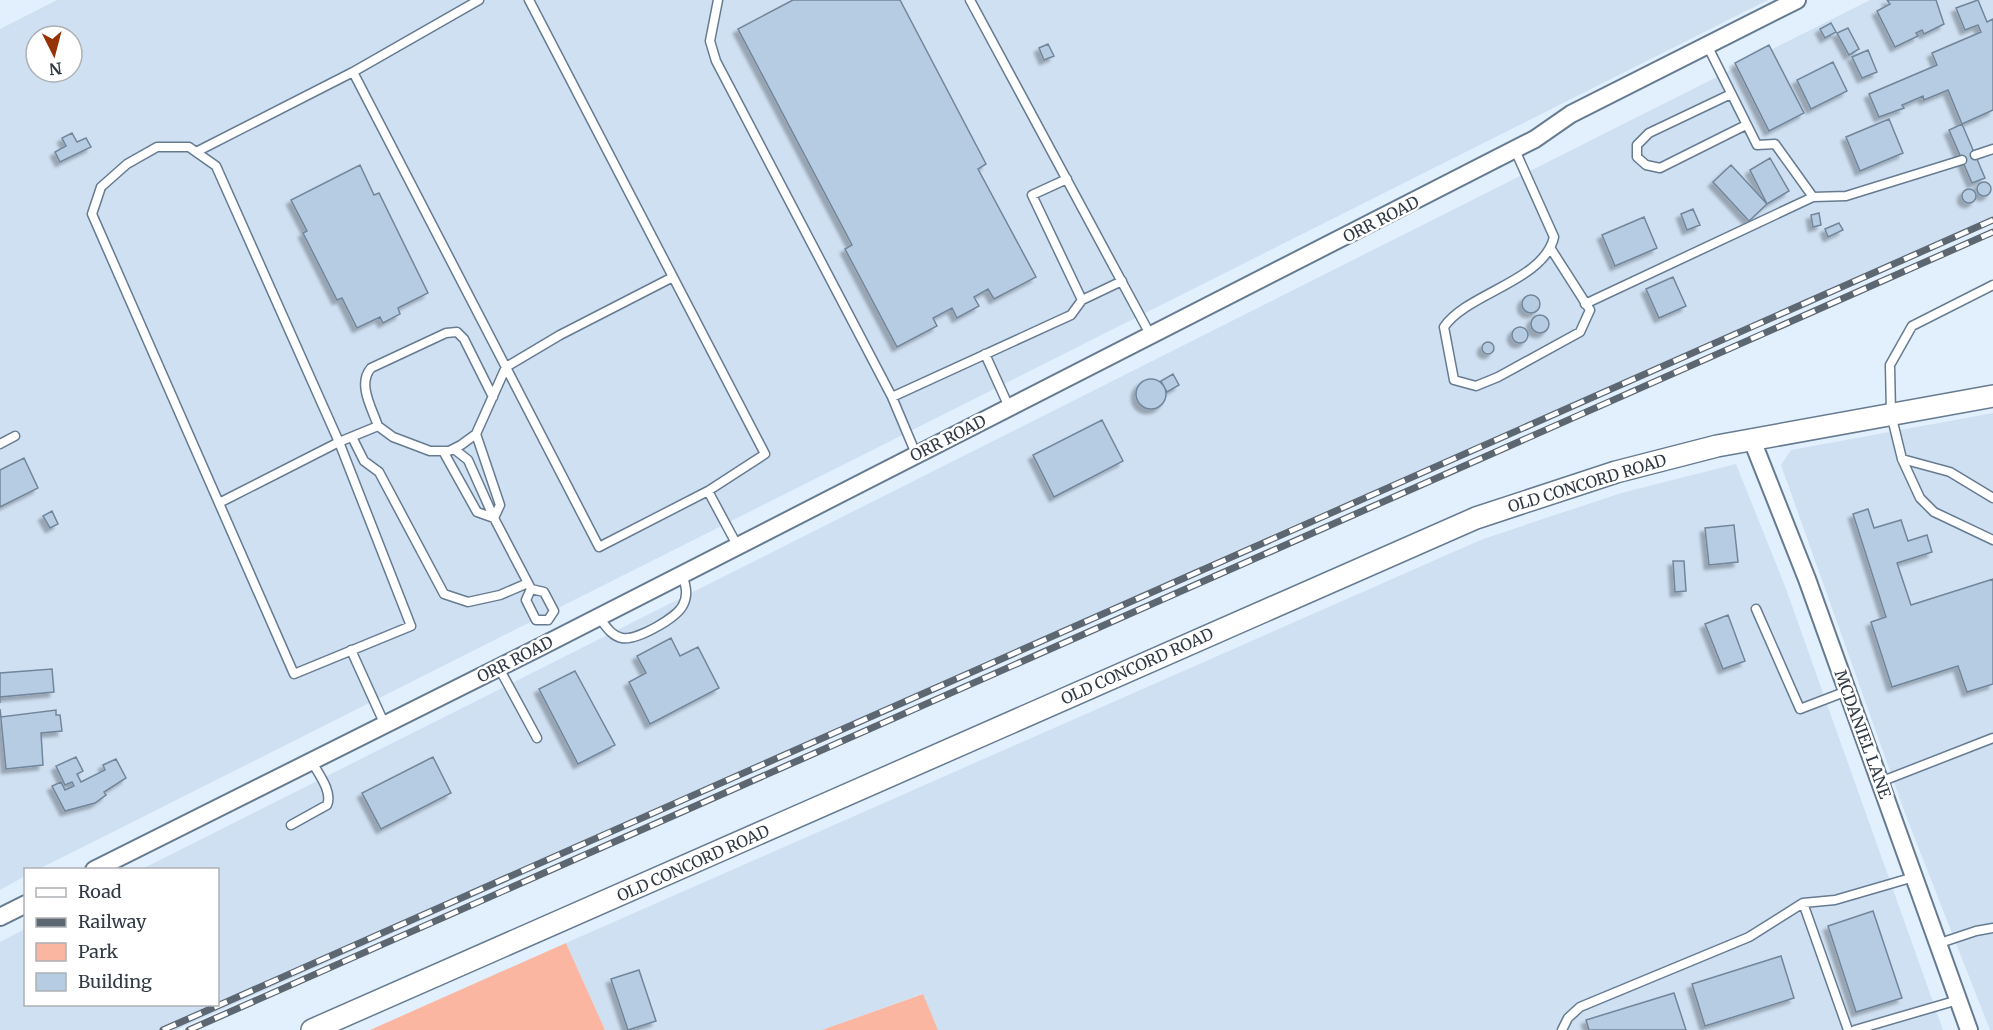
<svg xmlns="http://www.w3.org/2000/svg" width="1993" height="1030" font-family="Merriweather,serif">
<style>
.built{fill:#cfe0f2;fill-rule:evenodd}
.green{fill:#fab6a0}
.building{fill:#b6cce3;stroke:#71869b;stroke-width:1.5;filter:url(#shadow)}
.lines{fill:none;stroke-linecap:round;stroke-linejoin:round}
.service-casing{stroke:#677b90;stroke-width:11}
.minor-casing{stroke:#677b90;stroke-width:20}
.tertiary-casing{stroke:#677b90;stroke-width:24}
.service{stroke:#fff;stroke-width:8}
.minor{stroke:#fff;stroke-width:16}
.tertiary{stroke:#fff;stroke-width:21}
.rail-casing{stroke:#5d6772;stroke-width:7}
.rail{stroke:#fff;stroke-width:4.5;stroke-dasharray:14;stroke-linecap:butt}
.labels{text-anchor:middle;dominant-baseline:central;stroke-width:5;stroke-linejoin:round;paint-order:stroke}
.street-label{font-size:16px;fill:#313a44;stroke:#fff}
</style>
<defs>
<filter id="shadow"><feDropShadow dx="-4.5" dy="4.5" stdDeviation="1.5" flood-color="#0004"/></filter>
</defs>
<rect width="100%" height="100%" fill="#e2f0fe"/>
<!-- built -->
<path class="built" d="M57,0H1768L39,869L26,870L25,876L0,890V29ZM36,36H72V72H36Z
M1870,0H1993V218L1201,566L1204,571L176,1030H0V942L25,929L26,1004H218V870L142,869Z
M1993,413V1030H1990L1906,816L1781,465L1791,450Z
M1736,464L1785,586L1943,1030H938L922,994L822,1030H605L566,943L1483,539L1621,493Z"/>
<!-- green -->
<path class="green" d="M566,943L605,1030H370Z
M923,994L938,1030H822Z"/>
<!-- building -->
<path class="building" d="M793,0H900L986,164L978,169L1036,277L994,299L988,289L974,297L979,306L957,318L952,308L933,318L937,326L897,347L845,249L852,245L738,29Z
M1887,0H1936L1944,24L1924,34L1922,30L1916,33L1918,36L1895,47L1877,11L1890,4Z
M1978,0L1987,22L1993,19V110L1962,124L1948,90L1924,100L1923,96L1902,105L1904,108L1879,117L1869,94L1937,65L1932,53L1981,32L1978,25L1965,30L1956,8Z
M1831,23L1836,32L1825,38L1820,29Z
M1848,28L1859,49L1849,55L1837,33Z
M1048,44L1054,56L1044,60L1039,48Z
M1769,45L1804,113L1769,131L1735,63Z
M1868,50L1877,72L1862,78L1852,57Z
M1833,62L1847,91L1811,109L1797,80Z
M1889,119L1903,153L1860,171L1846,137Z
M1962,124L1985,178L1972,183L1949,130Z
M72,133L77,142L86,138L91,147L60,162L55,152L66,146L62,138Z
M1770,158L1789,191L1767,204L1750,170Z
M360,165L374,195L379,193L428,293L398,308L400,314L383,323L380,317L357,328L342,298L337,300L303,233L307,231L291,200Z
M1731,165L1767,204L1749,221L1713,182Z
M1977 189a7 7 0 1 1 14 0a7 7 0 1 1-14 0Z
M1962 196a7 7 0 1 1 14 0a7 7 0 1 1-14 0Z
M1693,209L1700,225L1687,230L1681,214Z
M1819,213L1821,225L1813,227L1811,215Z
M1644,217L1657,248L1615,266L1602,235Z
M1839,223L1843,230L1828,237L1825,229Z
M1673,277L1686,306L1659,318L1646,289Z
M1522 304a9 9 0 1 1 18 0a9 9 0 1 1-18 0Z
M1531 324a9 9 0 1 1 18 0a9 9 0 1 1-18 0Z
M1512 335a8 8 0 1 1 16 0a8 8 0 1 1-16 0Z
M1482 348a6 6 0 1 1 12 0a6 6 0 1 1-12 0Z
M1173,374L1179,385L1167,392L1161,381Z
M1136 394a15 15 0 1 1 30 0a15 15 0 1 1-30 0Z
M1102,420L1123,461L1054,497L1033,455Z
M24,458L38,488L0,507V470Z
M1868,509L1874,528L1901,520L1908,541L1927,535L1932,552L1897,563L1911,605L1993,579V684L1967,692L1958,666L1892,687L1871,622L1886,617L1853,514Z
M52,511L58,524L50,528L43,516Z
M1734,525L1738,562L1709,565L1705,528Z
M1673,561H1684L1686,591L1675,592Z
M1728,615L1745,661L1723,669L1705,624Z
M671,638L680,656L698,647L719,688L650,724L629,682L646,673L637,656Z
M52,669L54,692L0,697V703V673Z
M575,671L615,745L578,764L539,689Z
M0,709L1,717L56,710V715H60L62,731L41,733L43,765L6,769Z
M76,757L83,771L77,774L81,782L105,770L103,765L116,759L126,778L104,792L106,795L95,803L65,811L52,786L61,782L65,790L74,786L72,782L65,785L56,766Z
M433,757L451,793L381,829L362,793Z
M1873,911L1902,998L1856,1012L1828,926Z
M1781,956L1794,998L1705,1026L1692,984Z
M639,970L656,1021L628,1030L611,979Z
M1674,993L1686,1030H1589L1586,1020Z"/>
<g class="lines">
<!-- service casing -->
<g class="service-casing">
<path id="service" d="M479,0L353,72L599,547L708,491L765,454L529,0
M718,0L710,41L716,61L892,397L1071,315L1082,300L1032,195L1067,179
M970,0L1151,336
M1707,45L1757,145L1775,144L1813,197L1846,196L1962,160
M1731,94L1649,133L1637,145V157L1646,165L1660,168L1746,125
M157,147H189L216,166L339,442L411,626L294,674L92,214L101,187L127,164Z
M1515,150L1554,237C1544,281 1467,293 1444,327L1454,380L1476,386L1498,377L1580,332L1590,310L1551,249
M198,151L353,72
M1975,155L1993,149
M1993,285L1912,326L1890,365L1891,414L1902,459L1920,498L1934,512L1993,540
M1082,300L1122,281
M1585,304L1813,197
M985,354L1009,407
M892,397L916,454
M378,426C372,408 357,384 371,368L446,333L457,332L464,339L493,397
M476,434L500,505L494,518
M352,437L364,461L379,472L444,594L468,602L500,595L528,583
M0,444L15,436
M454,449L468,460L494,518L528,583L531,589L526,600L536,620H548
M443,451L477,512L494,518
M1902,459L1950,472L1993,498
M708,491L737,545
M219,503L339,442L378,426L393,437L430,451H449L461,445L476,434L506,367L560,335L673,277
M531,589L544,592L554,611L548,620
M1756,609L1800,709L1847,691
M598,616C605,625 611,636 622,638C636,641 677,618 683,605C689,594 685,584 682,573
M351,650L385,725
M499,668L537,738
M1880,782L1993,738
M291,825L327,805C333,792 318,773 312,762
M1803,903L1848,1030
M1937,944L1976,931L1993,928
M1562,1030L1568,1018L1580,1007L1749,937L1803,903L1835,900L1914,877
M1855,1030L1958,1000"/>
</g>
<!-- minor casing -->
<g class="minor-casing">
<path id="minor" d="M1752,440L1807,579L1969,1030
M94,870L542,646L1535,139L1571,114L1797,0
M0,917L26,904"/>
</g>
<!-- tertiary casing -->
<g class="tertiary-casing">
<path id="tertiary" d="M312,1030L1476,518L1616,472L1717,446L1993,396"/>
</g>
<!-- service -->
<use href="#service" class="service"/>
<!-- minor -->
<use href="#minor" class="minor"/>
<!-- tertiary -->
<use href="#tertiary" class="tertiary"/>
<!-- rail casing -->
<g class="rail-casing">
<path id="rail" d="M163,1030L1993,220
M189,1030L1993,232"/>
</g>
<!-- rail -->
<use href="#rail" class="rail"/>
</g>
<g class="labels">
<!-- street labels -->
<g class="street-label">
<text transform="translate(1381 219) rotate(-27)">ORR ROAD</text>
<text transform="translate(948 438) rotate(-27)">ORR ROAD</text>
<text transform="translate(1587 483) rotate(-17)">OLD CONCORD ROAD</text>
<text transform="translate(515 659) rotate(-27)">ORR ROAD</text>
<text transform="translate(1137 666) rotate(-24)">OLD CONCORD ROAD</text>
<text transform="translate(1863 734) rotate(70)">MCDANIEL LANE</text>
<text transform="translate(693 863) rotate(-24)">OLD CONCORD ROAD</text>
</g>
</g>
<!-- legend -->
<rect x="24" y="868" width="195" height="138" fill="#ffffff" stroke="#adb0b4" stroke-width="1.5"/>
<rect x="36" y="888" width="30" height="9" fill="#ffffff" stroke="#adb0b4" stroke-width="1.5"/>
<text x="78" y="898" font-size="18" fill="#313a44">Road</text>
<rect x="36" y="918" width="30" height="9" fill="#5d6772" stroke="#adb0b4" stroke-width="1.5"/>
<text x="78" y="928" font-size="18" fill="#313a44">Railway</text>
<rect x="36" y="943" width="30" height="18" fill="#fab6a0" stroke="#adb0b4" stroke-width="1.5"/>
<text x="78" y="958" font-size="18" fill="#313a44">Park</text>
<rect x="36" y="973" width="30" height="18" fill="#b6cce3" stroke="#adb0b4" stroke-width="1.5"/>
<text x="78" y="988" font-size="18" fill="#313a44">Building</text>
<!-- north arrow -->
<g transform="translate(54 54) rotate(174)"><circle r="28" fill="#ffffff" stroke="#adb0b4" stroke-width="1.5"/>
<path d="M0-4.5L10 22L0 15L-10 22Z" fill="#973106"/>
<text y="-9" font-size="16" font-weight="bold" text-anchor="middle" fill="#313a44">N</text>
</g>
</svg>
